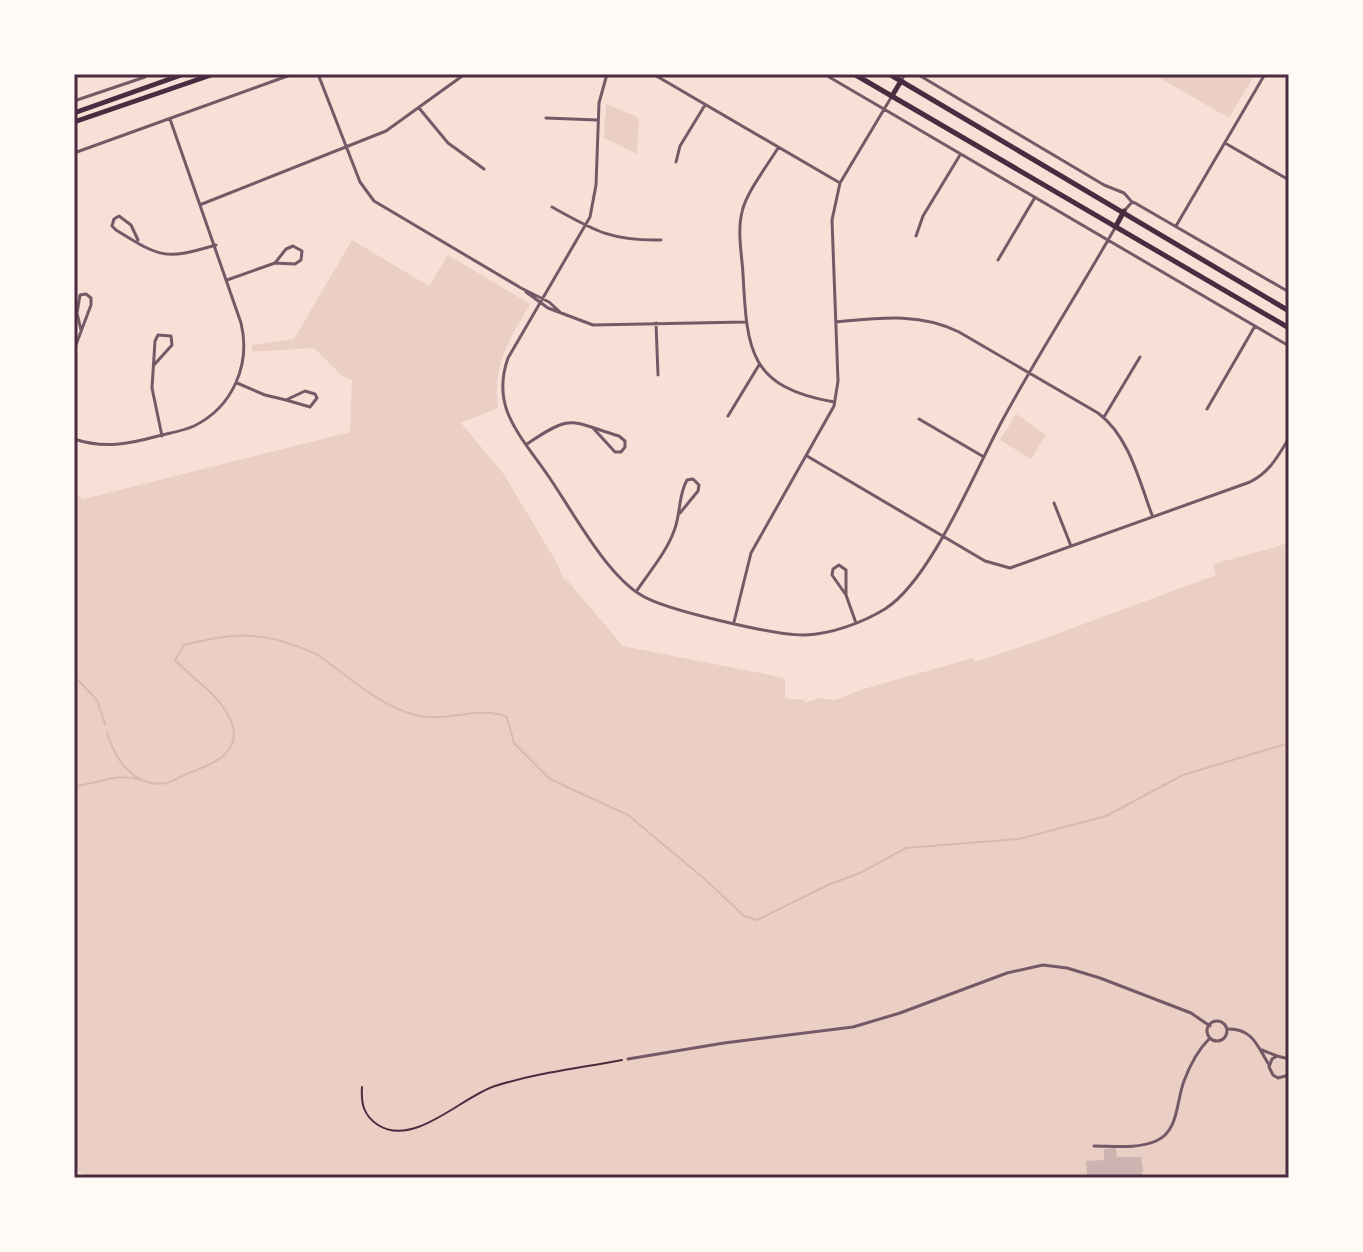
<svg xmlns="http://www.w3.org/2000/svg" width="1363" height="1252" font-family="Poppins,sans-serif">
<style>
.green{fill:#ebcfc5}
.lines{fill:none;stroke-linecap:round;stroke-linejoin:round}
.stream{stroke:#dcb8b0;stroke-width:2}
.building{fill:#ccb4b1}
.path{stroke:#4a2c40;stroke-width:2}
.minor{stroke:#755966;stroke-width:3}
.primary{stroke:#4a2c40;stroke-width:5}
.neatline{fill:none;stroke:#4a2c40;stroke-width:3}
</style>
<rect width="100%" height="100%" fill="#f7e1d7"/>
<!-- green -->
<path class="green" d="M1153,74H1255L1229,118Z
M606,104L639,118L637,154L604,138Z
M352,240L429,286L448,255L530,304C508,343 493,362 498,408L461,423L503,473L557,563L564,580L566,579L623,646L785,678V698L805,700V703L819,698L835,700L860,690L973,658L975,662L1032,643L1216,575L1213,564L1279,546L1289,541V1178H91L74,1169V493L84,499L350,432L352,380L341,375L314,348L252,352V345L294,339Z
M1016,414L1046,435L1031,459L1000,440Z"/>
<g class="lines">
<!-- stream -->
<path class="stream" d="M74,676L97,700L105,724
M107,732C114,758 134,789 167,783C174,781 182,776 189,773C210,765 242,754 232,724C223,697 194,680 175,660L184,645C228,634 256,630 299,647C306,650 315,653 321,657C351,679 379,705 415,715C445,723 480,705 507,717L514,743L550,779L628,815L707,881L744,916L757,920L830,884L860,873L906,848L1019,839L1106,816L1183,775L1289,743
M74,786C99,784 116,772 141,780"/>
</g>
<!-- building -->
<path class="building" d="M1116,1148L1117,1157H1141L1143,1170L1141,1178H1079V1176L1087,1175L1086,1161L1104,1160V1149Z"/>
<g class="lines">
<!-- path -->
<path class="path" d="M362,1087C361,1103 363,1115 378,1125C414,1148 461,1097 495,1086C536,1073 580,1068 622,1060"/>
<!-- minor -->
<path class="minor" d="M318,74L360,182L374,201L521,288L549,302L561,313
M607,74L599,103L596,185L590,217L508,358C502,375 501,394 507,411C516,435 535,456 549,477C573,512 606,574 641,595C664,610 778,636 805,635C831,634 862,623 885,609C931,580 975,471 1002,421C1037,356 1078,293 1115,228
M653,74L840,183
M824,74L1289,346
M917,74L1104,185L1124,193L1132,202
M901,81L905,74
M74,101L145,77
M419,108L448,143L484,169
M546,118L597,120
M1225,143L1289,180
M778,148C767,166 746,193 742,212C737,232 742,255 743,274C747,351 749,387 834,402
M74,153L293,74
M676,162L680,146L705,105
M202,204L386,131L465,74
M552,207C595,231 611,241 661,240
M1125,210L1132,202L1135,203L1289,292
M1176,226L1265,74
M916,236L923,216L960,155
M138,240L131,225L119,216L114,219L112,226L116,230C161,258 165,260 216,245
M293,246L302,251L301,260L295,264L275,263L286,249Z
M998,260L1034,199
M227,280L275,263
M526,292L548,308L593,325L745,322
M836,322C878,318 920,312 959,332L1098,413C1129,436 1139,480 1152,515
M656,323L658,375
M74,350L91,305V298L86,294L80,295L77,313L81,330
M154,365L172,345L171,336L158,335L155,341L152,388L162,436
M237,383L265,395L286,400
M305,391L315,394L317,398L310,407L286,400Z
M1207,409L1255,326
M728,416L759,365
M1104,417L1140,357
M919,419L984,457
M74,439C104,449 129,444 158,436C170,433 183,431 194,426C233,407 251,364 241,323L170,119
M527,444C573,413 569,421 619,436L625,441V447L621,452H615L593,428
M807,456L985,561L1010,568L1250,482C1270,472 1278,456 1289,438
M1054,503L1071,546
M636,592C649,572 666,553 674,531C681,514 678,495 687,480L693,479L699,485L698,491L680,513
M846,595V570L839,565L833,569L832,575L846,595L856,623
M734,622L751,553L834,406L838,381L832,220L840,183L892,96
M1207 1031a10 10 0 1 1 20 0a10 10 0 1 1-20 0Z
M1229,1029C1253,1029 1258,1047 1269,1065
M1262,1050L1277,1056
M628,1059L724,1043L853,1027L900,1013L1007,973L1043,965L1067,968L1100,978L1191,1013L1210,1026
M1289,1059L1277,1056L1272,1059L1269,1067L1273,1075L1278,1078L1289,1075
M1094,1146C1113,1146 1138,1149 1156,1141C1179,1131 1176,1102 1184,1081C1190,1065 1197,1051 1209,1039"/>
<!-- primary -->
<path class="primary" d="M854,74L1289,328
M889,74L1289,311
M892,96L901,81
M74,113L184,74
M74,122L214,74
M1116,226L1124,211"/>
</g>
<!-- border -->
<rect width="1363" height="1252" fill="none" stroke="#fffaf5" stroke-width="152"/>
<rect x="76" y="76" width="1211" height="1100" class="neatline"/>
</svg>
